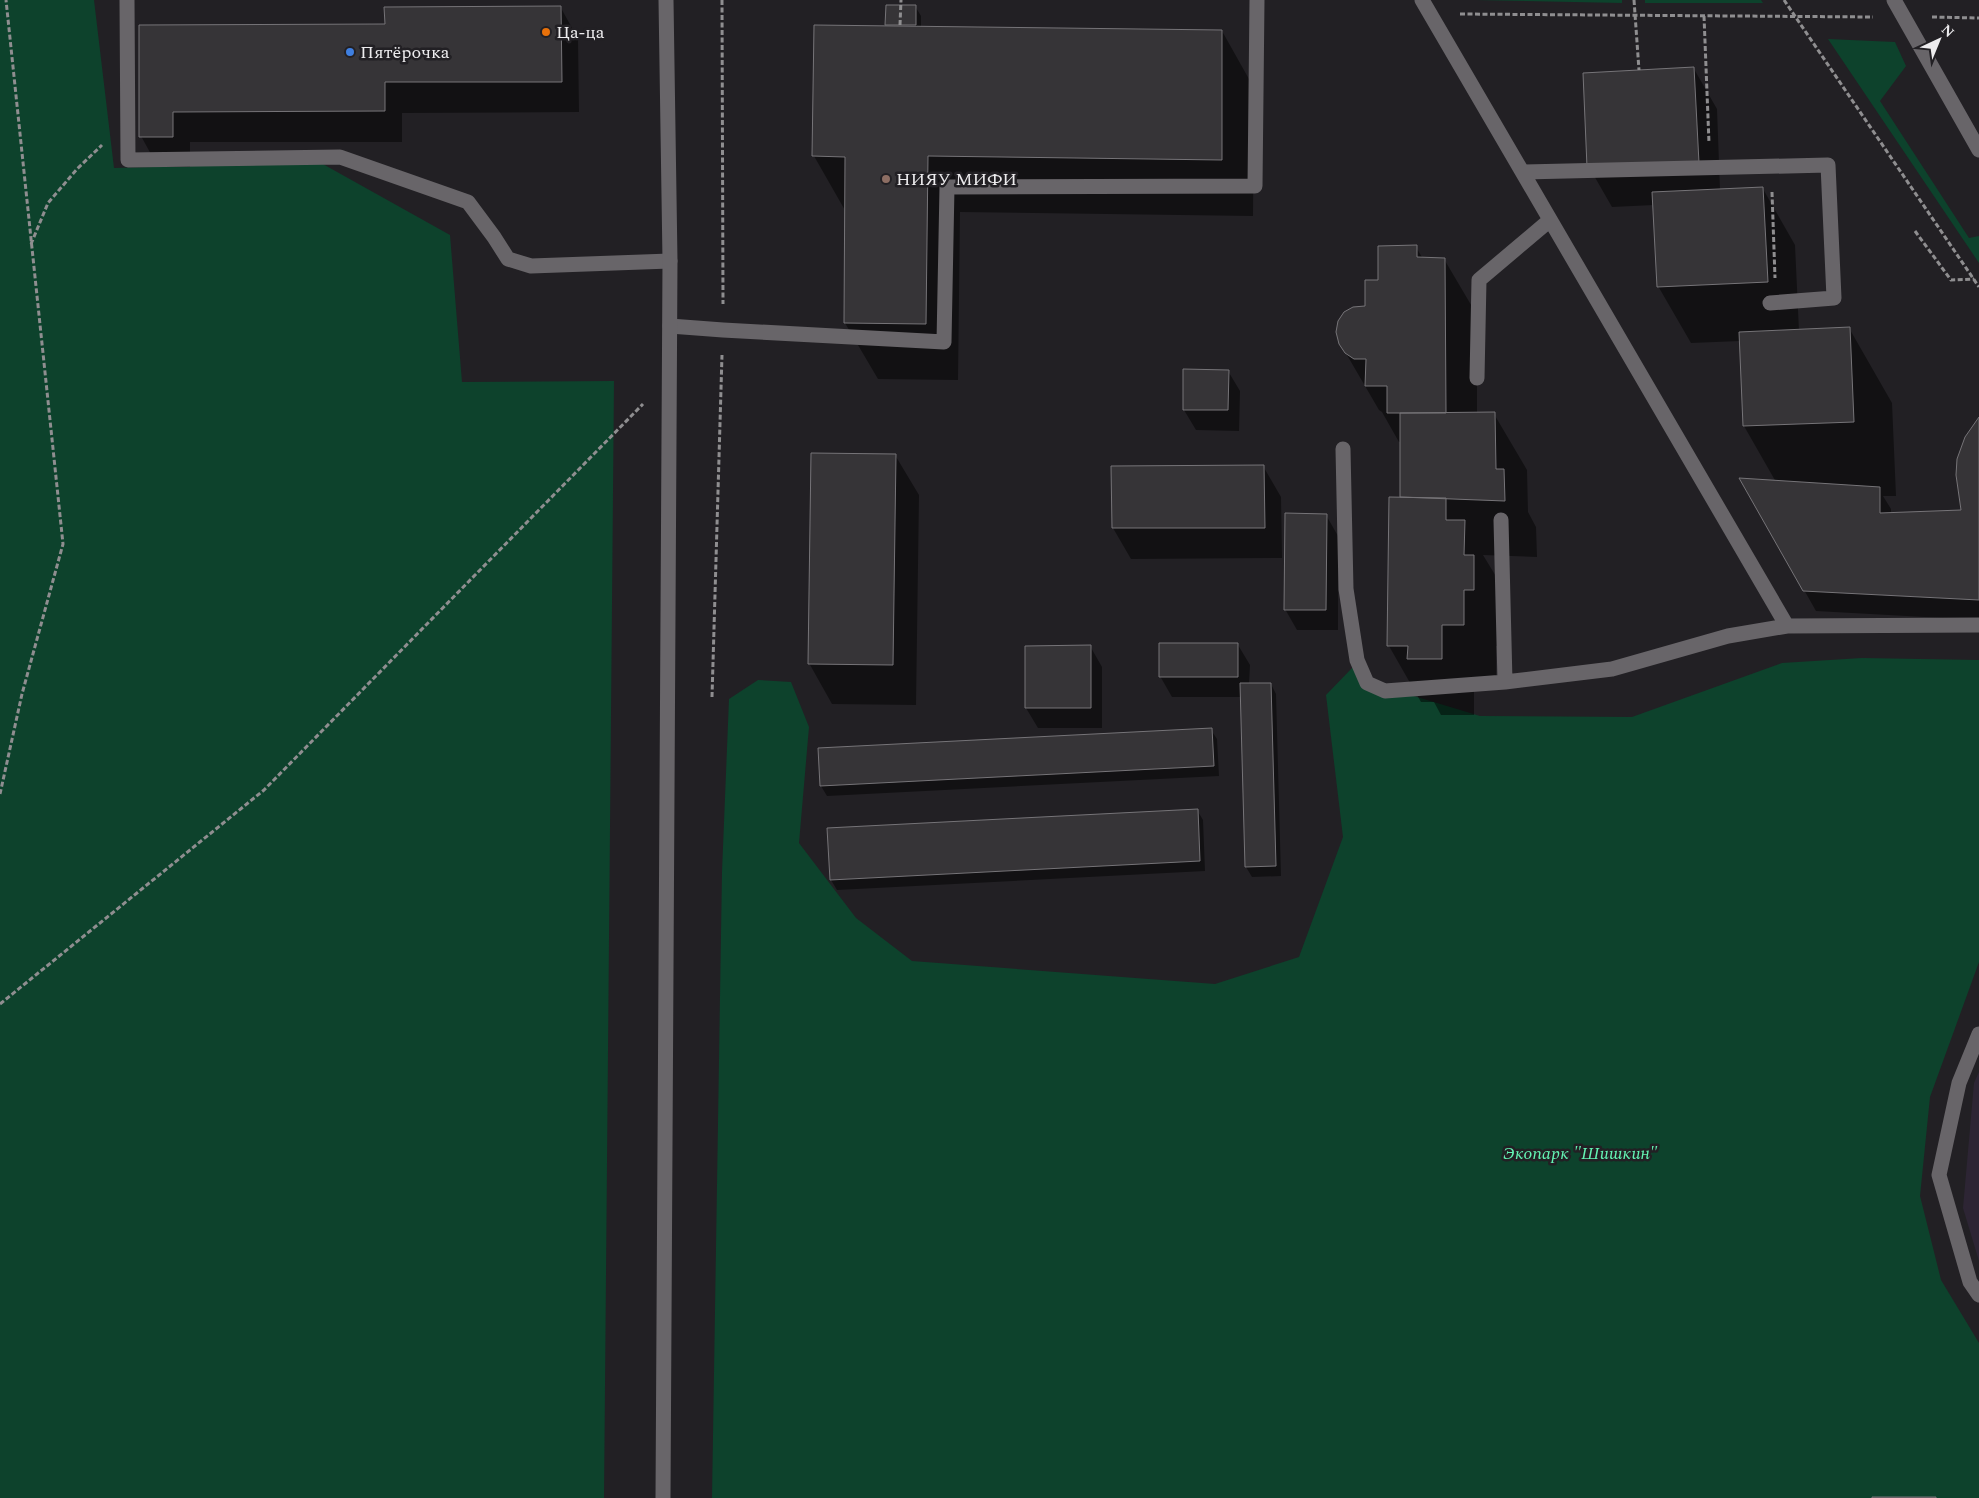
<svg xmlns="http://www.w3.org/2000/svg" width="1979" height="1498" font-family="Spectral,serif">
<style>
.industrial{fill:#2d2534}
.green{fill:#0d422c}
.shadow{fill:#0007}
.building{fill:#363437;stroke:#767478}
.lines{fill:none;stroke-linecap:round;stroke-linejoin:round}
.path{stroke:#8f8e90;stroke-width:3;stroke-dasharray:5 2.5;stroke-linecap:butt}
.lane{stroke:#686569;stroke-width:15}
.secondary{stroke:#686569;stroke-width:15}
.food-dot{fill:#e8710a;stroke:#222024;stroke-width:2}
.shop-dot{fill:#3f7fe0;stroke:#222024;stroke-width:2}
.education-dot{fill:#8d6e63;stroke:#222024;stroke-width:2}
.labels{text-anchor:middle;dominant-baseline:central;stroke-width:5;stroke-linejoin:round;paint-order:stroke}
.poi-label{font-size:18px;fill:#edecee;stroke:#222024;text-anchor:start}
.park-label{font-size:18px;font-style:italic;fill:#63f3b3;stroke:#222024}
</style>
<rect width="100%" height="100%" fill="#222024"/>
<!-- industrial -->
<path class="industrial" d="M1979,1072V1261L1963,1208L1974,1083Z"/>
<!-- green -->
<path class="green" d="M0,0H94L114,168L321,163L450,235L462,382L614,381L604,1498H0Z
M1476,0H1622V3Z
M1645,0H1761L1763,3H1645Z
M1828,39L1895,42L1906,66L1880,101L1969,238L1979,236V263Z
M1862,658L1979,660V962L1930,1097L1920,1196L1941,1280L1979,1343V1498H712L722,872L729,699L758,680L791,682L809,727L799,843L856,918L912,961L1215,984L1299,957L1343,837L1326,695L1353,667L1394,690L1480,716L1632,717L1782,663Z"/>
<!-- shadow -->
<path class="shadow" d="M915,6L921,16V27L1222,31L1254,88L1253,216L960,212L958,380L878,379L845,323L846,212L814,156L888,27L886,25Z
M561,8L578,39L579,112L402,113V142H190V167H158L141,136L140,26L386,25Z
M1694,69L1717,109L1720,190L1763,189L1795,245L1799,331L1849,328L1892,403L1896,496H1883L1891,509V514L1962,511L1979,419V620L1816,611L1741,479L1776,482L1744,426L1740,341L1691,343L1658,286L1654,205L1612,207L1589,167Z
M1416,247L1423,259H1444L1477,315V414H1494L1527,470L1528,512L1536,527L1537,557L1483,555L1497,578L1506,647L1496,646V681H1474V715H1441L1434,702H1421L1389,646L1401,499V442H1399L1382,412L1379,410L1340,343L1366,308L1379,281Z
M1228,371L1240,391L1239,431L1196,430L1184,410Z
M895,455L919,495L916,705L832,704L809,663Z
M1263,466L1281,497L1282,558L1131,559L1113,528V467Z
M1326,515L1338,536V630H1297L1285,609Z
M1238,645L1250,665L1249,684H1271L1276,694L1281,876L1252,877L1246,867L1242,697H1172L1160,676Z
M1090,646L1102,667V728H1038L1026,708Z
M1211,730L1217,739L1219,776L827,796L821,786L819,750Z
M1197,810L1203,820L1205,871L837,890L831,880Z"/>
<!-- building -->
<path class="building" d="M886,5H916V25H885Z
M561,6L562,82H385V111L173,112V137H139V25L385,24L384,7Z
M814,25L1222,30V160L928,156L926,324L844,323L845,157L812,156Z
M1694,67L1699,163L1587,167L1583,73Z
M1763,187L1768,282L1657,287L1652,192Z
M1417,245V257L1445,258L1446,413H1387V386H1365L1366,359H1354L1345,353L1339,344L1336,332L1338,321L1344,312L1353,307L1365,306V280H1378V246Z
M1850,327L1854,422L1743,426L1739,332Z
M1183,369L1229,370L1228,410H1183Z
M1495,412L1496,469H1504L1505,501L1400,497V413Z
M1979,417V600L1803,591L1739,478L1880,487V513L1961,510L1956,475L1957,459L1965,437Z
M811,453L896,454L893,665L808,664Z
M1264,465L1265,528H1112L1111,466Z
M1389,497L1446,498V520H1465L1464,555H1474V590H1464V625H1442V659H1407L1408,646H1387Z
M1285,513L1327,514L1326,610H1284Z
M1159,643H1238V677H1159Z
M1091,645V708H1025V646Z
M1240,683H1271L1276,866L1245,867Z
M1212,728L1214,766L820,786L818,748Z
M1198,809L1200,861L830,880L827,828Z
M1872,1497H1936V1498H1872Z"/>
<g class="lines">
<!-- path -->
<path class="path" d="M722,0L723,304
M1634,0L1639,70
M1784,0L1979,287
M1460,14L1873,17
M1704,16L1709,143
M1932,17L1979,18
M900,25L901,0
M1772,192L1775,278
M1915,231L1951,280L1974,279
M31,244L48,203L77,169L102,145
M712,697L722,355
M0,794L22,694L63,544L6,0
M0,1004L264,790L643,404"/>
<!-- lane -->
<path class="lane" d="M127,0L128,160L340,157L468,202L494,237L508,259L531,266L670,261
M1422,0L1787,626
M1894,0L1979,150
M1523,172L1828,165L1834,298L1770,303
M670,326L723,330L944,342L947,187L1255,186L1257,0
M1477,378L1479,280L1550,220
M1343,449L1346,589L1357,660L1367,683L1385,691L1505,682L1612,669L1728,636L1787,626L1979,625
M1501,520L1505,682
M1979,1034L1959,1083L1939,1175L1970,1282L1979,1295"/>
<!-- secondary -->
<path class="secondary" d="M663,1498L670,261L666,0"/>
</g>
<!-- markers -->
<circle class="food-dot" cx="546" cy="32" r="5"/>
<circle class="shop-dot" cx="350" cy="52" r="5"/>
<circle class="education-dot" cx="886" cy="179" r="5"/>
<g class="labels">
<!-- poi labels -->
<g class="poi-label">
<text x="556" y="32">Ца-ца</text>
<text x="360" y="52">Пятёрочка</text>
<text x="896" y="179">НИЯУ МИФИ</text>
</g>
<!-- park labels -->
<g class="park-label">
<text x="1580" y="1153">Экопарк "Шишкин"</text>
</g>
</g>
<!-- north arrow -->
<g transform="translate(1939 40) rotate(44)" stroke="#222024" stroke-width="4" paint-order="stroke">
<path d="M0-4L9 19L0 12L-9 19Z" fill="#edecee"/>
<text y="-8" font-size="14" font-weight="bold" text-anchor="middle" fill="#edecee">N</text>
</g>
</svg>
